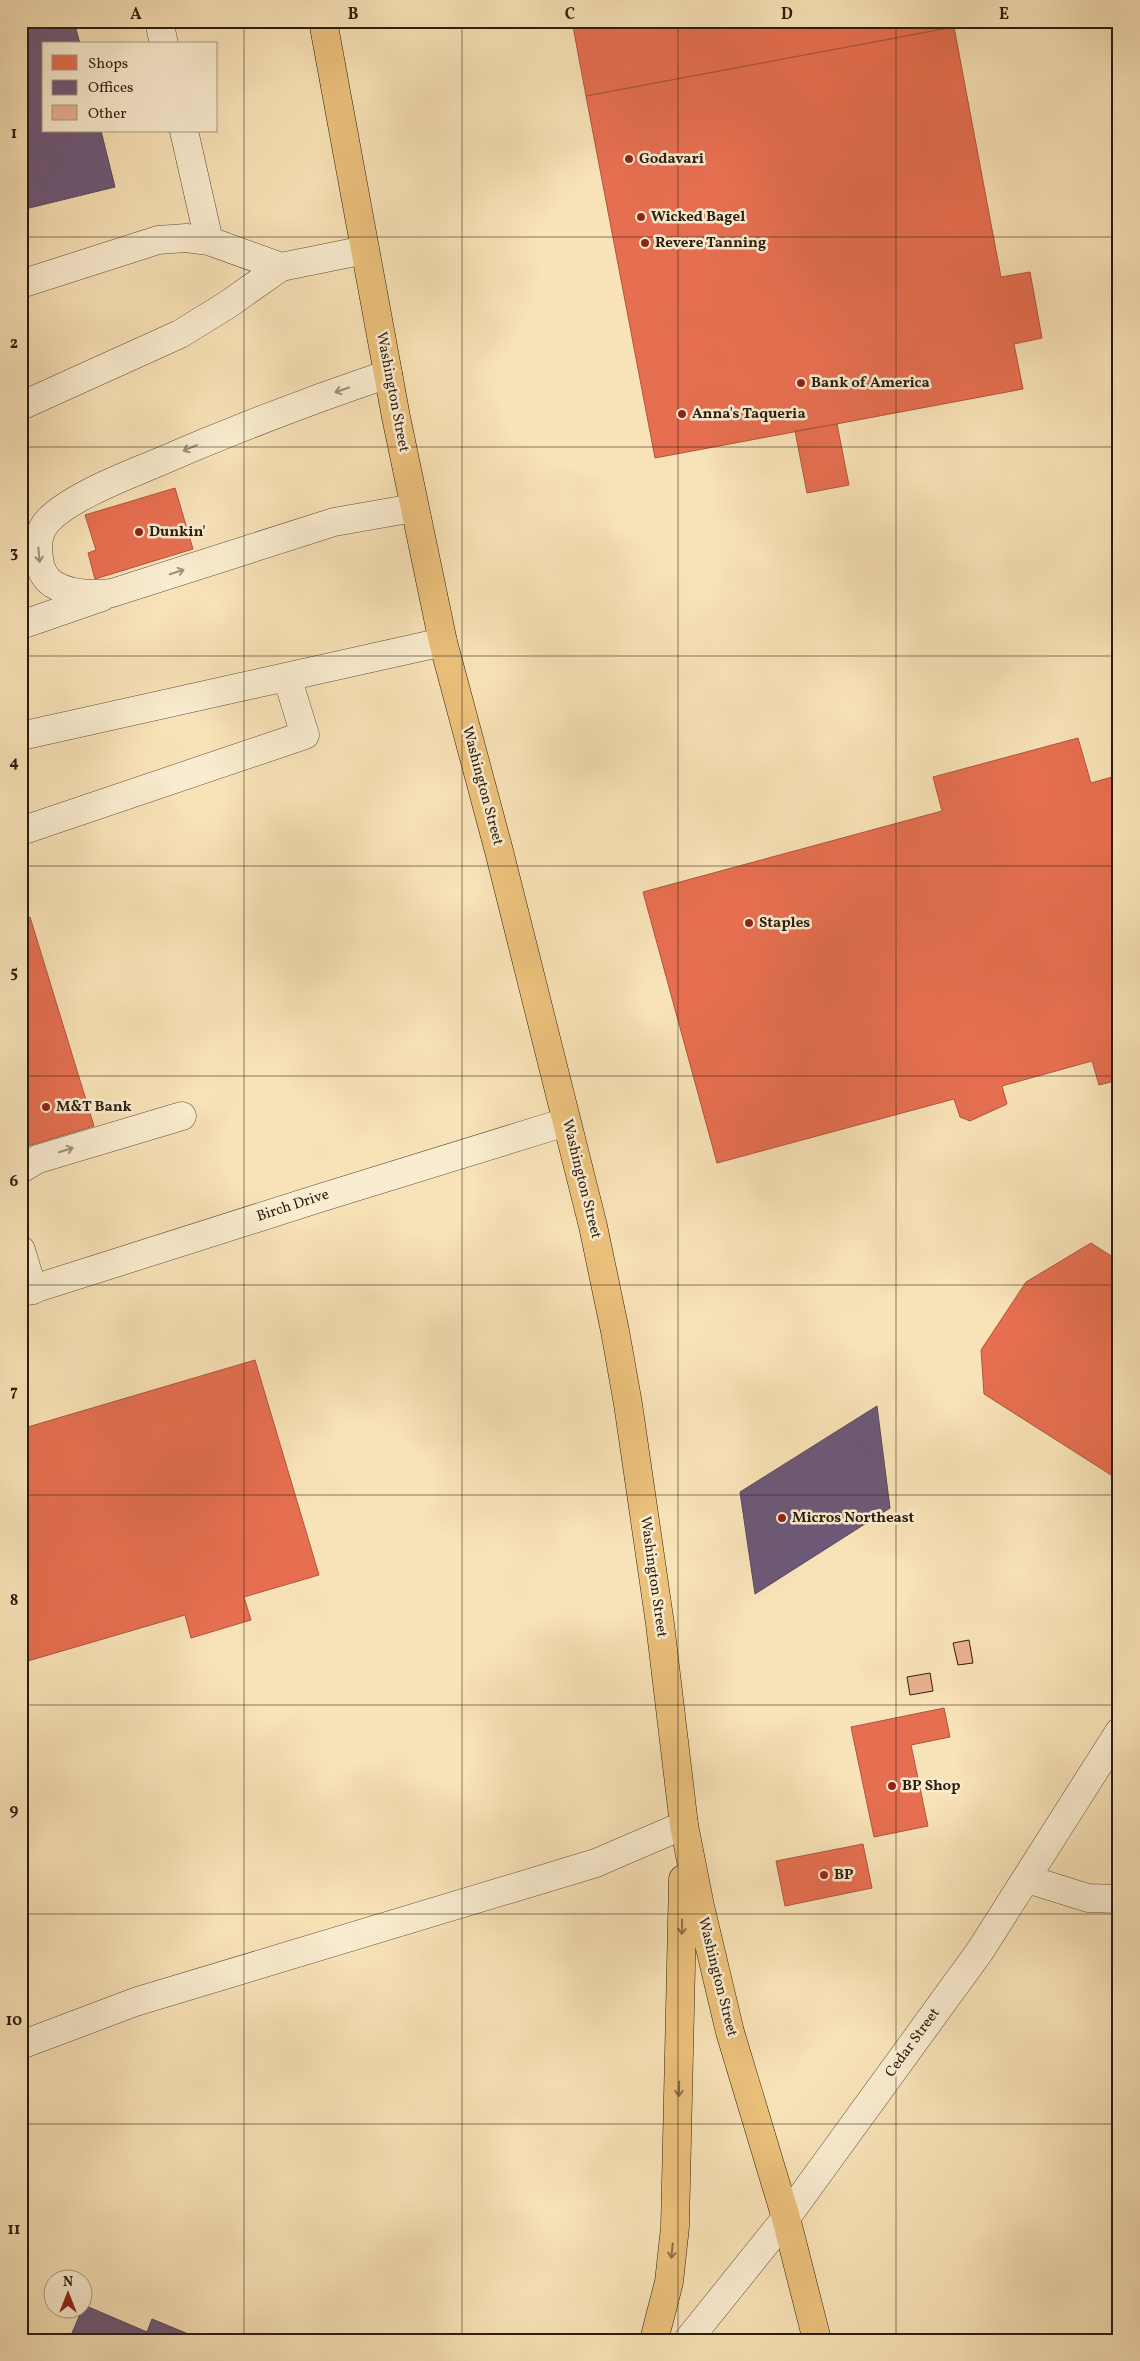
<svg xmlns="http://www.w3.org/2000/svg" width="1140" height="2361" font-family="Vollkorn,serif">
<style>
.shops{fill:#e76f51;stroke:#af563d}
.offices{fill:#6d597a;stroke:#5a475a}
.building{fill:#eab193;stroke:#2d1d0f}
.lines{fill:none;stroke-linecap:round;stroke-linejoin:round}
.minor-casing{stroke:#604e39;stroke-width:29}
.major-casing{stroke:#2d1d0f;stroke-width:29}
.minor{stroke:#faecd0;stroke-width:28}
.major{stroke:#ecc17c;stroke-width:28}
.oneway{stroke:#9e8f79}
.oneway2{stroke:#8c6f46}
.grid{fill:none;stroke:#2d1d0f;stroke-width:1;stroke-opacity:0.55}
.poi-dot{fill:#8f2418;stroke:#faecd0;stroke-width:2}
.labels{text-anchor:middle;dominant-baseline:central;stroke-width:5;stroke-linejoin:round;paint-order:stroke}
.poi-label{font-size:15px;font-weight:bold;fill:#2d1d0f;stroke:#faecd0;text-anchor:start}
.street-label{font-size:15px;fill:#2d1d0f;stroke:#faecd0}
.neatline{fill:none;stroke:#2d1d0f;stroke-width:2}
.grid-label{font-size:16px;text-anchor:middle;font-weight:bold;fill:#2d1d0f}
</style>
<rect width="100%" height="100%" fill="#f8e2b7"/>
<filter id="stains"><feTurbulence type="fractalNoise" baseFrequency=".004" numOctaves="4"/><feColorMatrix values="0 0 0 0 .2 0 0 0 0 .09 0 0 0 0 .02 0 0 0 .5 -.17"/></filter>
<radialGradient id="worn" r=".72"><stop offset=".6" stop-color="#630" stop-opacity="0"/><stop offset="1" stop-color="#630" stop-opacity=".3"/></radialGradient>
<!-- shops -->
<path class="shops" d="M572,21H953L954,27L586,96Z
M954,27L1001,277L1030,272L1042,338L1014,344L1023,389L655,458L586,96Z
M837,424L849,485L807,493L795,431Z
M175,488L193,549L95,579L88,553L96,550L85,515Z
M1078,738L1091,783L1119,775V1054L1115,1055L1119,1068V1080L1099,1085L1092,1061L1002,1086L1007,1104L970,1121L960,1117L954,1099L717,1163L643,892L942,811L933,777Z
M30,917L94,1126L21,1148V920Z
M1091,1243L1119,1261V1480L984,1394L981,1350L1026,1282Z
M255,1360L319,1575L244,1597L251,1620L191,1638L185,1615L21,1663V1429Z
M944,1708L950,1737L911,1745L928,1826L874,1837L851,1727Z
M863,1844L872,1888L785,1906L776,1861Z"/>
<!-- offices -->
<path class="offices" d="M21,21H74L80,44H44V131H101L115,187L21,210Z
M877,1406L890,1508L755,1594L740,1492Z
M84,2305L147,2332L152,2319L203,2340H69Z"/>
<!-- building -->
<path class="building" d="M969,1640L973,1663L958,1665L953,1643Z
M930,1673L933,1691L910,1695L907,1677Z"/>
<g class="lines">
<!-- minor casing -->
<g class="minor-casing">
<path id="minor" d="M159,21L164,44
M281,267L365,250
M21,284L158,240L186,238L209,241
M388,374C308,401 230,431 152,465C123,477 66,499 46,523C38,533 37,546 39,558C40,568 44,578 53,584C69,594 93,595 112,593L334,522L414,508
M21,406L180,334L227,305L281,267L209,241L184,131
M21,625L102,597
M21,736L443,642
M21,831L305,735L287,677
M21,1169L38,1159L182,1116
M21,1250L33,1290
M21,1293L320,1198L566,1122
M1027,1879L1088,1898L1119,1899
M21,2045L135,2002L596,1863L684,1825
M688,2340L786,2218L980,1951L1119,1732"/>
</g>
<!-- major casing -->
<g class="major-casing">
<path id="major" d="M323,21L396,417L443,642L499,851L593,1226L615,1331L628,1404L660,1624L684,1825L700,1906L730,2032L786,2218L817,2340
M654,2340L669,2282L675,2227L683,1879"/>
</g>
<!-- minor -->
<use href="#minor" class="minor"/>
<!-- major -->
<use href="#major" class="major"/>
</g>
<!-- one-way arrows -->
<defs><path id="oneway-shaft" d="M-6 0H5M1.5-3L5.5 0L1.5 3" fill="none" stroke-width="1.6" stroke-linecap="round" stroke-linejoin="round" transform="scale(1.25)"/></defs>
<g class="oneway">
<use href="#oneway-shaft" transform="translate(342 390) rotate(161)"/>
<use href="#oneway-shaft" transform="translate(190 448) rotate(157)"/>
<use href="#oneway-shaft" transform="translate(39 555) rotate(85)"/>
<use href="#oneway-shaft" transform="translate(177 572) rotate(-18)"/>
<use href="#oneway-shaft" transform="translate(66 1150) rotate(-17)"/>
</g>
<g class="oneway2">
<use href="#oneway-shaft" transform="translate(682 1927) rotate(91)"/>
<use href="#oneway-shaft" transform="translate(679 2089) rotate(91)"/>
<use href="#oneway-shaft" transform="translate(672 2251) rotate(96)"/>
</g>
<!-- grid -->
<path class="grid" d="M244,21V2340M462,21V2340M678,21V2340M896,21V2340M21,237H1119M21,447H1119M21,656H1119M21,866H1119M21,1076H1119M21,1285H1119M21,1495H1119M21,1705H1119M21,1914H1119M21,2124H1119"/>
<!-- markers -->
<g class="poi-dot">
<circle cx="629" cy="159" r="5"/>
<circle cx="641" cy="217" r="5"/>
<circle cx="645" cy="243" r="5"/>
<circle cx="801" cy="383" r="5"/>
<circle cx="682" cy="414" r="5"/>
<circle cx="139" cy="532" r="5"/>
<circle cx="749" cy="923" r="5"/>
<circle cx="46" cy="1107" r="5"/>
<circle cx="782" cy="1518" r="5"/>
<circle cx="892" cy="1786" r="5"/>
<circle cx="824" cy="1875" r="5"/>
</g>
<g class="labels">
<!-- poi labels -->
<g class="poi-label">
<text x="639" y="159">Godavari</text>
<text x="651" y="217">Wicked Bagel</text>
<text x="655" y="243">Revere Tanning</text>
<text x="811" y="383">Bank of America</text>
<text x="692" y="414">Anna's Taqueria</text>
<text x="149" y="532">Dunkin'</text>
<text x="759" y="923">Staples</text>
<text x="56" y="1107">M&amp;T Bank</text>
<text x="792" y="1518">Micros Northeast</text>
<text x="902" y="1786">BP Shop</text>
<text x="834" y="1875">BP</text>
</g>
<!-- street labels -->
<g class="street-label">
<text transform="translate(392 392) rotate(79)">Washington Street</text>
<text transform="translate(482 786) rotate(75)">Washington Street</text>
<text transform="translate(581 1179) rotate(76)">Washington Street</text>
<text transform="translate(293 1206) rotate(-18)">Birch Drive</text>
<text transform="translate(653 1577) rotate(82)">Washington Street</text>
<text transform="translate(717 1977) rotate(76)">Washington Street</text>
<text transform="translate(913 2043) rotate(-54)">Cedar Street</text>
</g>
</g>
<!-- margin -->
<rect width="1140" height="2361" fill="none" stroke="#f8e2b7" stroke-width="55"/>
<!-- legend -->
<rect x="42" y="42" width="175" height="90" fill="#faecd0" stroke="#a89983"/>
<rect x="52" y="55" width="25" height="15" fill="#e76f51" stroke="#a89983"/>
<text x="88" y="68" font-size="15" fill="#2d1d0f">Shops</text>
<rect x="52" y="80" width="25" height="15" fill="#6d597a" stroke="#a89983"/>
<text x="88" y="92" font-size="15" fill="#2d1d0f">Offices</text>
<rect x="52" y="105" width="25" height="15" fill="#eab193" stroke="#a89983"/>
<text x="88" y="118" font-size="15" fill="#2d1d0f">Other</text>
<!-- north arrow -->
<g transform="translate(68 2294)"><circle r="24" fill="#faecd0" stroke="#a89983"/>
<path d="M0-4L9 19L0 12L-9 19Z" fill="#8f2418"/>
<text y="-8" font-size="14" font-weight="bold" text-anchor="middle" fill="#2d1d0f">N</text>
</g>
<rect x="28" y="28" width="1084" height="2306" class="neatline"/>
<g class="grid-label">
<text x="136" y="19">A</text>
<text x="353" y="19">B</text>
<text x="570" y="19">C</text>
<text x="787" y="19">D</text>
<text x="1004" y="19">E</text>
<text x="14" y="138">1</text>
<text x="14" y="348">2</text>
<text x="14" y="557">3</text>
<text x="14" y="767">4</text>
<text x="14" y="977">5</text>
<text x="14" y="1186">6</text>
<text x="14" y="1396">7</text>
<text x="14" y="1605">8</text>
<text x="14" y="1815">9</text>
<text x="14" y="2025">10</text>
<text x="14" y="2234">11</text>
</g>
<rect width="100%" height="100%" filter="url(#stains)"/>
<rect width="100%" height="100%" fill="url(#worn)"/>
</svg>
